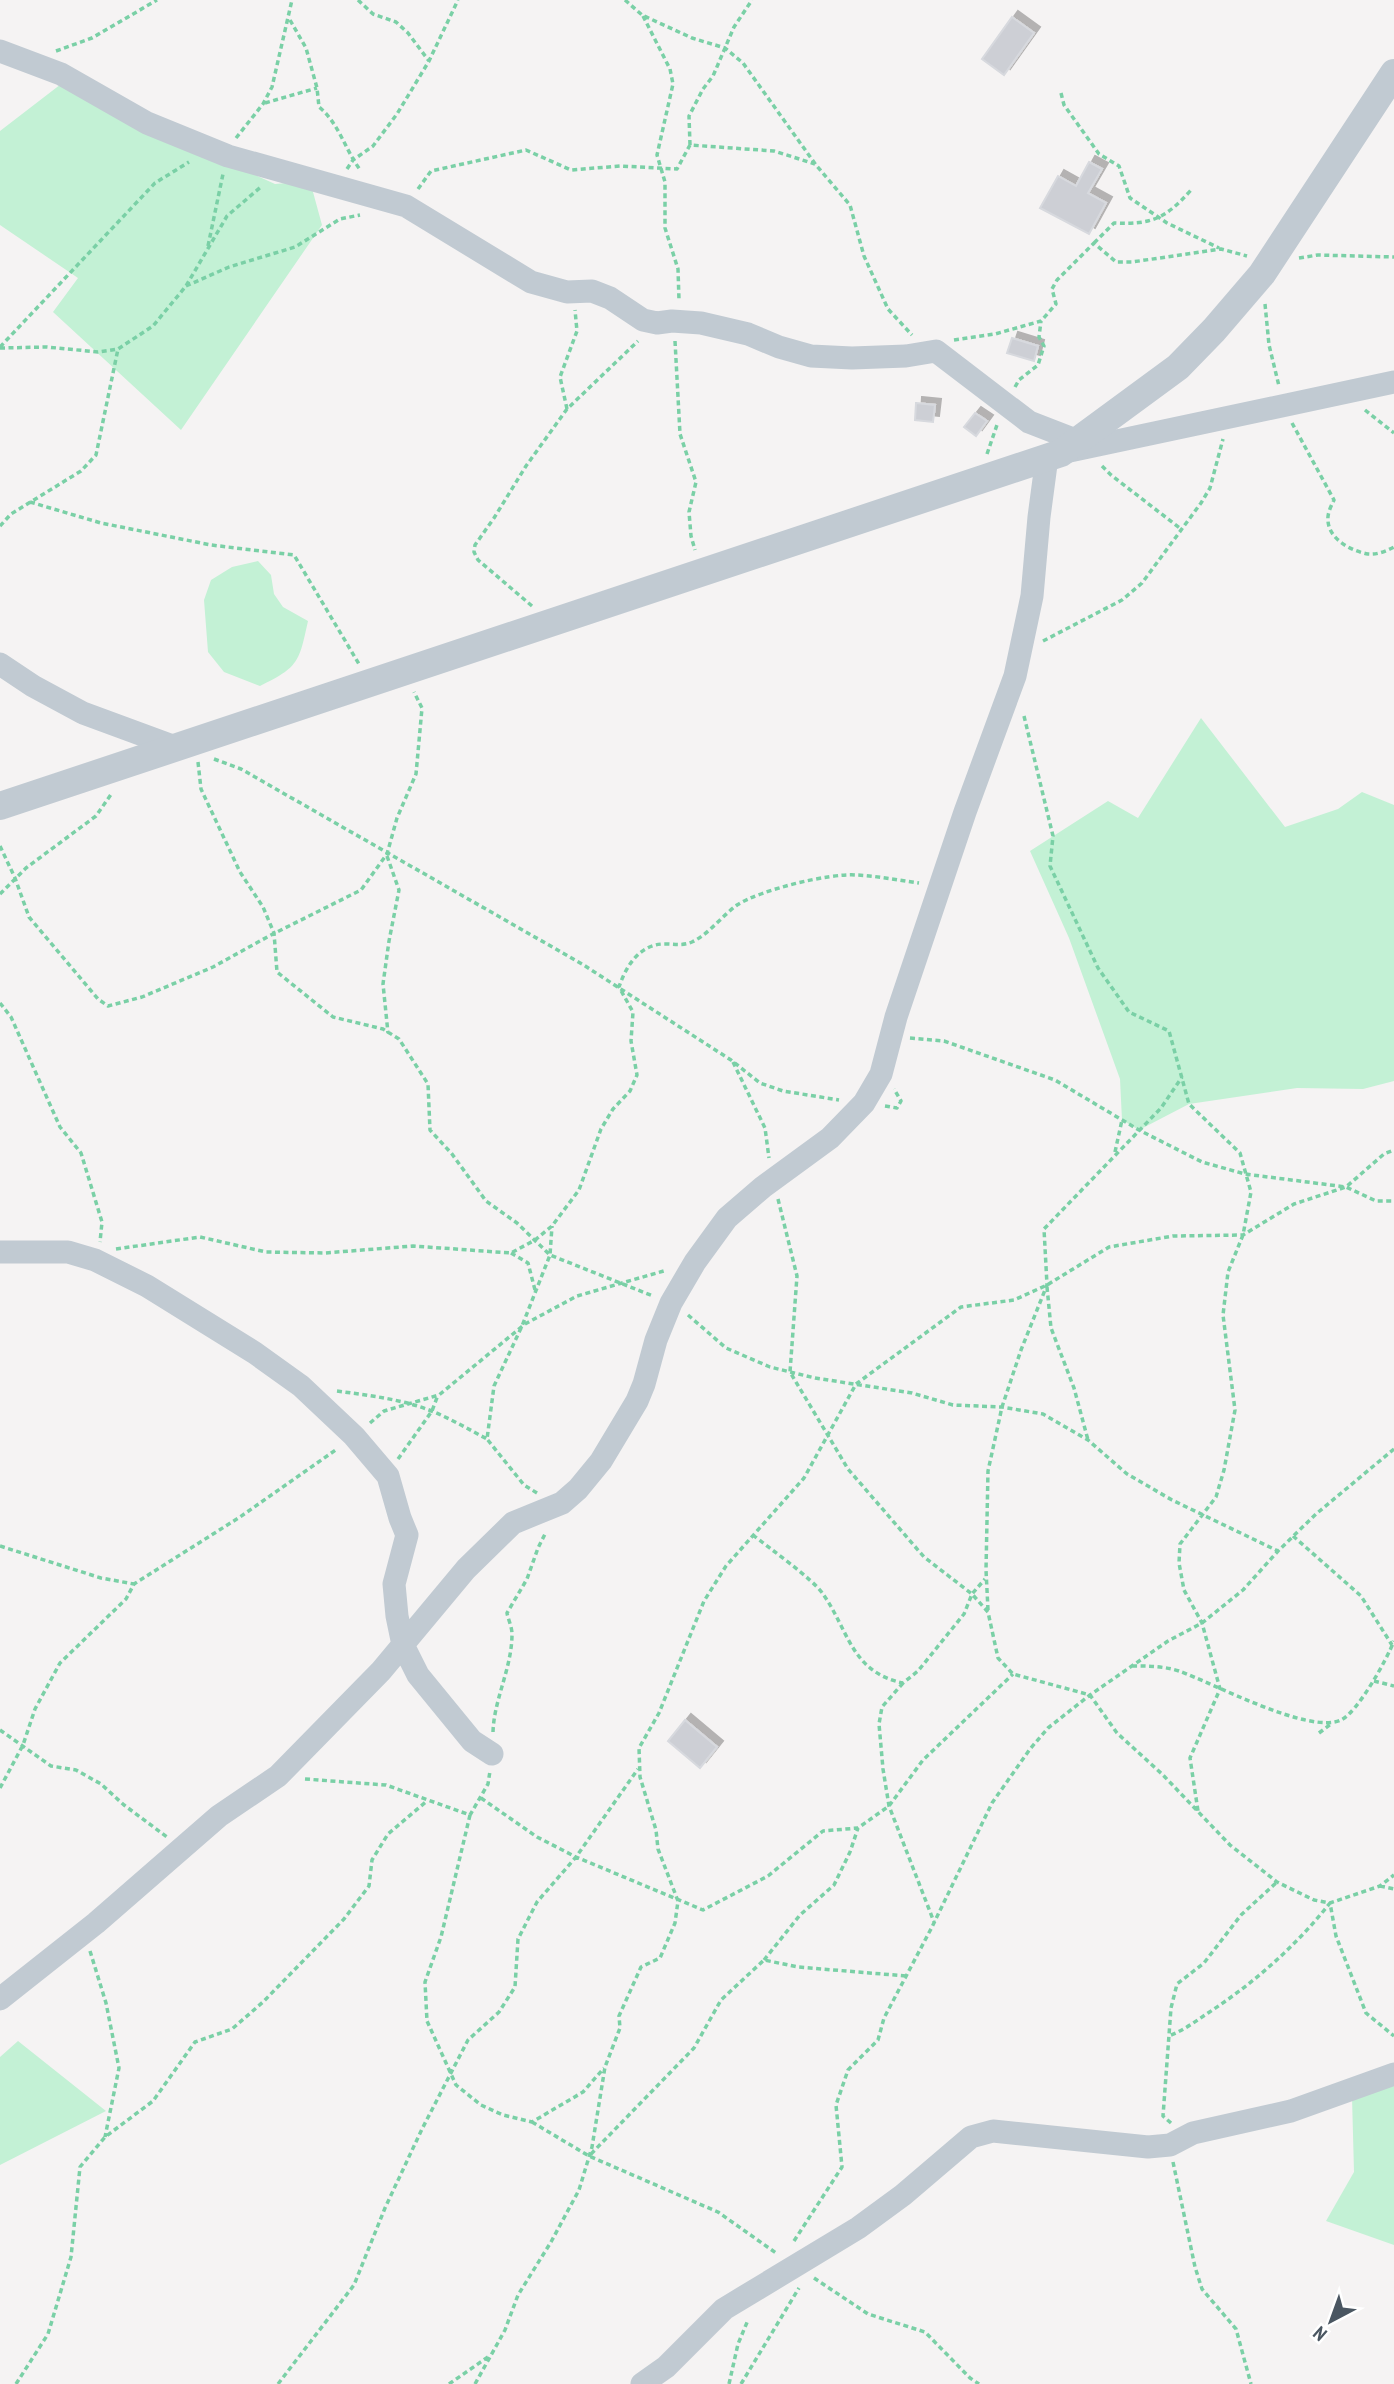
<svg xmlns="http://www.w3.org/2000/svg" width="1394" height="2384" font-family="'PT Sans Narrow',sans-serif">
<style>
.green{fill:#c3f1d5}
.building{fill:#cdcfd5;stroke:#d7d9de;stroke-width:2;filter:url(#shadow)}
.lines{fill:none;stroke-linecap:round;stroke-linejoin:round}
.path{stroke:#7ad0a6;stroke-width:3.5;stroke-dasharray:5 3.5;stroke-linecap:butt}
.minor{stroke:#c1cad2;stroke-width:23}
.tertiary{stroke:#c1cad2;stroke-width:28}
</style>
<defs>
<filter id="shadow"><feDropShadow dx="6" dy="-6" stdDeviation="0" flood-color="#0004"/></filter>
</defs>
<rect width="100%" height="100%" fill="#f5f3f3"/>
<!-- green -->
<path class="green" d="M65,81L235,166L275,184L310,181L322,225L181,430L53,312L78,278L0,225V131Z
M258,561L271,575L274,594L283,607L308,621C299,662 299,667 260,686L224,672L208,652L204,600L211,580L232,567Z
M1201,718L1285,827L1338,809L1362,792L1394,805V1081L1363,1089L1297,1088L1189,1104L1139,1130L1122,1120L1120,1079L1069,938L1030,851L1108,801L1138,818Z
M18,2041L106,2111L0,2165V2057Z
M1394,2074V2245L1326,2221L1354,2172L1352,2097Z"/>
<!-- building -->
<path class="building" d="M1012,17L1034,33L1004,75L982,59Z
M1089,162L1102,169L1088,193L1106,203L1089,234L1040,208L1058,176L1076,186Z
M1012,338L1038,346L1034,361L1007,353Z
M916,403L935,405L933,422L915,420Z
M975,413L987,421L976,436L964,427Z
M685,1720L717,1747L700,1768L668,1741Z"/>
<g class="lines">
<!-- path -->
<path class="path" d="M358,0L373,14L396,22L408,33L429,61
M625,0L642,15L692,38L725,48L743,63L816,165L850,205L864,256L888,309L912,335
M643,16L670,69L673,84L657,155L665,182V228L678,269L679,300
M290,20L306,48L317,88L319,107C339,123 345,150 361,171
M56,51L92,38L157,0
M1061,93L1064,105L1099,154L1119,166L1130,198L1167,223L1219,248
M265,103L317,88
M236,138L263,104L272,87L292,0
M690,145L689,116L703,89L713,76L734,27L752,0
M347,169L353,160L373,146L397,114L429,61L458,0
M418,189L431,171L526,150L571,170L620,166L677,169L690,145L774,151L815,164
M1094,243L1114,223C1152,225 1166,218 1191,190
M208,246L223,174
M1299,258L1318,255L1394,257
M186,286L229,267L295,247L340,219L360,215
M1265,304L1269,345L1279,386
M954,340L995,334L1041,321L1056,304L1052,289L1057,280L1094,243L1116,262H1132L1221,249L1247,256
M675,341L680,434L696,482L689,512L691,536L695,550
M0,347L155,183L189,162
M0,348L47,347L98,352L118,349L153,326L186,286L227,216L262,186
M1015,387L1019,380L1038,365L1044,346L1039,337L1041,321
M567,409L560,377L577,331L575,310
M1365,410L1394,433
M1292,423L1334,500C1331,506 1327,514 1328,521C1329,539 1351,551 1368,554C1377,555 1386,551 1394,547
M987,454L998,422
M1102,466L1111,475L1181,529
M30,502L101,523L211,545L294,555L359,664
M0,526L11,514L81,471L96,455L118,349
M532,606L478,560L474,552L475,545L494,518L526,466L567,409L638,341
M1043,641L1122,600L1142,583L1201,503L1210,488L1223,439
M1024,716L1053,836L1050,866L1098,968L1129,1012L1169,1031L1189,1104L1240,1153L1251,1192L1243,1235L1228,1272L1223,1315L1235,1410L1224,1470L1216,1497L1180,1544L1179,1563L1184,1590L1202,1623L1220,1689L1190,1758L1198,1811
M214,759L241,769L582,964L731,1060L760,1083L783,1091L839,1100
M198,762L201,789L240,872L263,907L274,933L277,972L333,1017L383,1029L399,1039L428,1084L430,1130L452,1154L486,1201L517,1223L550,1255L653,1296
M0,846L15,878L29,917L98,999L108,1006L142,997L213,967L269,936L361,890L387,854L397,818L416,774L422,708L414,692
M387,856L399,890L389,941L383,984L388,1033
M0,894L26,868L96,816L112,793
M0,1003L11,1017L60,1127L81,1153L102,1222L100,1242
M910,1038L944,1041L1055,1080L1139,1130L1202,1162L1245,1174L1346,1187L1376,1201H1394
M733,1062L765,1128L769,1158
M885,1106L897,1108L901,1101L894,1089
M1115,1152L1122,1120
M778,1199L797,1276L790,1372L848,1469L924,1557L972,1594L988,1612L998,1658L1013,1674L1090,1695L1117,1733L1162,1774L1230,1845L1277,1882L1314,1900L1330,1903L1380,1886L1394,1875
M116,1249L200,1237L266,1252L325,1253L413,1246L511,1253L535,1240L552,1226L579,1190L601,1129L613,1109L630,1091L637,1075L631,1041L633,1012L619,987C626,966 640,943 666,944C675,944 683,946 692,942C709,934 722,916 737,905C760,890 829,873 856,875C877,876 898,880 919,883
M511,1253L528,1263L535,1290
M1047,1287L1051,1328L1074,1388L1088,1440
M688,1315L726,1348L770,1367L815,1378L912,1393L953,1405L1002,1407L1043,1414L1088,1440L1127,1474L1172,1500L1278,1551
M337,1391C373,1396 410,1400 443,1416C458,1423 472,1431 487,1439
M370,1423L384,1411L439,1395L525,1324L577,1296L667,1270
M398,1459L432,1411L438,1395
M537,1493L524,1485L487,1439L494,1386L522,1326L550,1255L552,1226
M753,1535C770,1549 812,1578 823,1594C849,1631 851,1672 903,1683L918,1671L964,1614L972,1594L985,1579
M1293,1536L1361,1596L1392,1645
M0,1546L101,1578L134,1584
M988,1610L986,1570L988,1471L1002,1407L1021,1350L1047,1285L1044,1229L1161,1108L1182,1077
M1132,1666C1148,1666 1163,1666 1179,1671C1213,1683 1309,1735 1341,1720C1358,1712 1387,1659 1394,1641
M1374,1681L1394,1686
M903,1683L882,1707L879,1724L883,1769L889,1806L934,1922
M0,1730L51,1766L76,1770L101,1784L124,1805L167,1837
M493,1732C494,1699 512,1668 512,1634C512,1627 508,1619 507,1613L527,1579L538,1548L546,1532
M1319,1733L1331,1724
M305,1779L386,1785L470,1815L488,1784L490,1771
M0,1788L23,1745L35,1709L60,1663L126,1599L134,1584L240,1517L337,1449
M481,1798L537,1837L576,1857L703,1910L768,1876L823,1831L858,1828L889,1806L923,1760L1013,1674
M470,1815L441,1937L425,1982L427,2021L456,2085L481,2105L503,2115L532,2122L583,2092L604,2068
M1380,1886L1394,1889
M90,1951L106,2003L119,2068L105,2137
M764,1960L800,1915L834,1885L850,1852L858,1828
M1171,2035C1184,2030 1196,2021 1208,2013C1254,1983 1296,1946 1330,1903L1336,1936L1366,2013L1394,2036
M532,2122L589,2156L718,2212L776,2253
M1171,2123L1163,2116L1171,2008L1177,1984L1204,1963L1241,1915L1277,1882
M591,2154L694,2048L721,2000L764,1960L798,1967L906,1976
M1173,2162L1195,2267L1202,2289L1236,2329L1251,2384
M794,2241L842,2167L836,2105L848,2070L878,2040L884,2018L932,1927L992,1803L1030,1749L1048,1728L1090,1695L1168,1641L1202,1623L1243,1590L1278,1551L1316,1514L1394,1449
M814,2278L868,2314L925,2332L970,2378L979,2384
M16,2384L48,2334L71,2257L80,2167L105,2137L153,2101L195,2042L232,2029L263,2002L344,1919L369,1886L372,1860L388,1834L427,1801
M278,2384L354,2285L385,2208L422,2129L468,2040L499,2012L515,1987L518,1939L537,1902L576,1857L638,1769
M449,2384L488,2357
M475,2384L505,2330L518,2295L551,2242L579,2190L592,2147L605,2067L620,2028L619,2016L641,1967L660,1958L675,1923L678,1901L658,1849L656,1830L640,1777L639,1748L659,1713L704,1601L726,1566L804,1478L856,1384L961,1307L1014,1300L1047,1285L1109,1247L1173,1236L1243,1235L1294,1204L1346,1187L1384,1154L1394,1150
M729,2384L738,2344L748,2320
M741,2384L799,2288"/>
<!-- minor -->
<path class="minor" d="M0,51L61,74L147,123L228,156L406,206L531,282L567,292L592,291L610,298L643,320L657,323L672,321L701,323L748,334L779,347L811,356L852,358L906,356L936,351L1029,422L1078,441
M1065,452L1394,382
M0,664L33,686L83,713L178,748
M0,1252H68L95,1260L147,1286L255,1353L301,1386L354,1436L388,1476L400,1518L407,1535L394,1584L397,1616L403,1645L418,1675L472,1741L492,1754
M0,1999L96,1923L219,1816L278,1776L381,1671L466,1569L513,1523L562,1503L578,1489L601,1461L637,1401L644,1384L656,1340L671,1303L695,1262L727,1218L763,1187L830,1138L864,1103L881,1074L896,1017L965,812L1015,676L1032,596L1039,517L1047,457
M642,2384L666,2367L724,2309L858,2228L903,2195L971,2137L993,2131L1148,2147L1170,2145L1193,2133L1291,2111L1394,2074"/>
<!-- tertiary -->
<path class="tertiary" d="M0,806L1061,453L1178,367L1214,330L1262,274L1394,73"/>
</g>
<!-- north arrow -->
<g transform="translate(1331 2321) rotate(221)" stroke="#ffffff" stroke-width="5" paint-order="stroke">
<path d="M0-5L12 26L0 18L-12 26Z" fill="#4a5661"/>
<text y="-10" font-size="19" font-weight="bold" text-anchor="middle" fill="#4a5661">N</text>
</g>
</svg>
